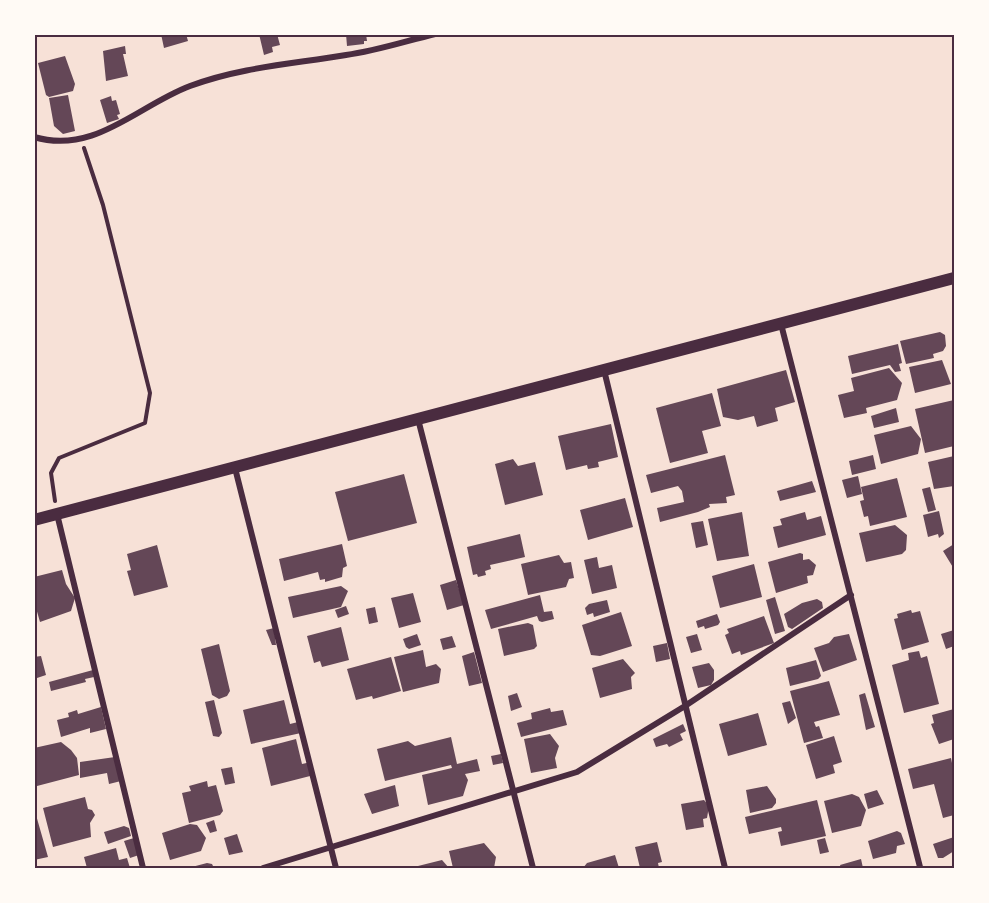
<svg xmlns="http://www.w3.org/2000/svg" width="989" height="903" font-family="Inter,sans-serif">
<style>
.building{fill:#644757}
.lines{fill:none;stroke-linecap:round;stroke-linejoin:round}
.path{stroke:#4a2c40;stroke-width:4}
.minor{stroke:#4a2c40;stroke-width:6}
.secondary{stroke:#4a2c40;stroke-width:12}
.neatline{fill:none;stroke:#4a2c40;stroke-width:2}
</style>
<rect width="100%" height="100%" fill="#f7e1d7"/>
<!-- building -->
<path class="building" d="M161,34H186L188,41L164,48Z
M259,34H277L280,45L272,47L273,52L264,55Z
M346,34H366L367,41H364V44L347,46Z
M125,46L126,54H123L128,76L106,81L103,51Z
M65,56L75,84L73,91L49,97L46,95L38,63Z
M68,95L75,131L63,134L54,126L49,98Z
M111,96L112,101L116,100L120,114L117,115L119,119L107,123L100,100Z
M940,332L945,335L946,346L943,351L933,354L934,358L906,364L900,341Z
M898,344L902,363L899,364L901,371L895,372L890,365L852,374L848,356Z
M942,360L951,384L915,393L909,367Z
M889,368L902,383L897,400L866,408L867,413L844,418L838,395L854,391L851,378Z
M786,370L795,402L775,408L778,421L757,427L754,416L738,420L723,417L717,389Z
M712,393L721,426L702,431L708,453L670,463L656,408Z
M954,400V446L925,453L915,409Z
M896,408L899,422L874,428L871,416Z
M611,424L618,457L598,462L599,467L588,469L587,465L566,470L558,436Z
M911,426L921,439L918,454L881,464L874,435Z
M725,455L735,495L726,497L727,503L709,504L710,507L698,512L660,522L657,508L684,502L682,491L678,486L651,493L646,475Z
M873,455L876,469L852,475L849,461Z
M954,456V486L934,489L928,462Z
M513,459L518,466L535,462L543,495L505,505L495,464Z
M404,474L417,523L348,541L335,492Z
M858,476L862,494L847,498L842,480Z
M897,478L907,517L870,526L868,516L864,517L860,501L864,500L861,487Z
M812,481L816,492L780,501L777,491Z
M930,487L936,510L928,512L922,489Z
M625,498L633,527L588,540L580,510Z
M939,511L944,534L939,538L938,534L928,537L923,515Z
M742,512L749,556L717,561L708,519Z
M805,512L807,520L821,516L826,535L778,548L773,527L782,525L780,519Z
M703,521L708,545L696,548L691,523Z
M895,525L907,535L906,550L902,554L866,562L859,533Z
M520,534L525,557L490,565L491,569L485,571L486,575L478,577L477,574L473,575L467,547Z
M342,544L347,566L343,568L342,577L325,582V579L320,580L318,572L284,581L279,559Z
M954,544V569L943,551Z
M157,545L168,587L134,596L127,571L131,570L127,554Z
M800,553L803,554V560L809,559L816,565L813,575L807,576L808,583L776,593L768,562Z
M559,555L564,563L571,562L574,578L569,579L566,587L528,595L521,564Z
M597,557L599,568L612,565L617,588L592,594L584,560Z
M754,564L762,597L720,608L712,576Z
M62,570L66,584L75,598L71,611L40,622L34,601V577Z
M456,580L464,605L447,610L440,585Z
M341,586L348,591L341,607L293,618L288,597Z
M413,593L421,622L399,628L391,598Z
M540,595L544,612L552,611L554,619L542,622L539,621L537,616L491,629L485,610Z
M775,597L785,631L775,634L766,600Z
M817,599L822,602L823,608L792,629L788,627L784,614L802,603Z
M607,600L610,612L594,617L593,613L587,615L585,608L589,604Z
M346,606L349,614L338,618L335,610Z
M375,607L378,622L369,624L366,609Z
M911,610L912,613L920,611L929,642L902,650L894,619L898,618L897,614Z
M621,612L632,646L600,656L591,655L582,625Z
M717,614L720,622L718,625L705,629L704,626L698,628L696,621Z
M764,616L774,643L741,655L740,651L732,654L725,635L729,633L727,629Z
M528,623L533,625L537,646L534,649L504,656L498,629Z
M341,627L349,660L322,667L320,661L314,663L307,636Z
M274,628L276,645H272L266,630Z
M954,630V646L946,649L941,634Z
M417,634L421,645L409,649L406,647L403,639Z
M697,634L702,650L691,653L686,637Z
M849,634L857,660L823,672L814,648L829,643L834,637Z
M452,636L456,647L443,650L440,639Z
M667,643L670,659L656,662L653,646Z
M219,644L230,691L227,696L219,699L212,695L201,649Z
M423,650L426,667L436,664L441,669L439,683L403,692L394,657Z
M919,651L921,658L927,656L939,704L904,713L892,665L909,660L908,653Z
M474,652L482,683L469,686L462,656Z
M41,656L46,675L34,679V657Z
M391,657L401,691L373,699L372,696L356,700L347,669Z
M623,659L635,673L631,677L632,689L600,698L592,668Z
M816,660L821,676L818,679L790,686L786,668Z
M709,663L714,670V680L711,685L698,688L692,667Z
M93,670L94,677L85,679L86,682L51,691L49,682Z
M829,681L840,715L814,722L816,727L819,726L823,738L804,743L790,691Z
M517,693L522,707L511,711L508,696Z
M865,693L875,727L866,730L859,695Z
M214,700L222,733L219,737L213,736L205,702Z
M284,700L290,724L298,722L301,733L251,744L243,710Z
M790,701L796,718L788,724L782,703Z
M101,707L106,729L90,733V728L61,737L57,720L69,717L68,713L77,710L78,714Z
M550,708L551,712L563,710L567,725L521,737L517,723L532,719L531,713Z
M954,709V739L939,744L931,724L934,723L932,715Z
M758,713L767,745L728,756L719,724Z
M683,724L686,731L680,734L683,740L669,747L667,744L656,747L653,739Z
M550,734L559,746L555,758L557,768L531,773L524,739Z
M834,736L842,762L833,765L835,773L816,779L806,745Z
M451,737L457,764L477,759L480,771L465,774L468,780L463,796L428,805L422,775L452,768L451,765L385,781L377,749L408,741L415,746Z
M296,739L302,764L311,762L314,775L271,786L262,748Z
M61,742L71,750L77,758L79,775L37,786L34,748Z
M501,754L503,763L493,765L491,756Z
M115,757L121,781L109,784L107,773L80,778V762Z
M951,758L954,773V815L943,818L934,784L913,789L908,769Z
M232,767L235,783L225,785L221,769Z
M207,781L208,787L216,785L223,811L220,815L189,823L182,793L191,791L189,786Z
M395,785L399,806L372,814L364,794Z
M767,786L776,799V803L772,808L750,813L746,790Z
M877,790L884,804L868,809L864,794Z
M852,794L859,797L866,810L861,826L832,833L824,801Z
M85,797L88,809L92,810L95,815L90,823L91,837L53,847L43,808Z
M704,800L709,806L707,818L703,819L704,827L686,830L681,804Z
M817,800L826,836L781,846L778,832L782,831L781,827L749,834L745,817Z
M34,808L48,857L34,860Z
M214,820L217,831L210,833L206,823Z
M190,824L197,825L206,838L201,851L170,860L162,833Z
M124,826L129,828L131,836L108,844L104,832Z
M897,831L901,833L905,844L897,846L896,853L873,859L868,841Z
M237,834L243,852L229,855L224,838Z
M954,837V851L943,858H938L933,844Z
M134,838L139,855L130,858L124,841Z
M825,838L829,852L820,854L817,840Z
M657,842L662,862L658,863L659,868H640L635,847Z
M484,843L496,857L494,868H453L449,851Z
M116,848L119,860L127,858L130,868H87L84,857Z
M615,855L619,868H583L587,863Z
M861,859L863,868H841L840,865Z
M442,860L449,868H410Z
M207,863L212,864L214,868H188Z"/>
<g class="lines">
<!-- path -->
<path class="path" d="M55,501L51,473L59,458L145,423L150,393L103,205L84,148"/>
<!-- minor -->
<path class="minor" d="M34,137C95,155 137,106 190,86C241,67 293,64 346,55C376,51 406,41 435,34
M781,324L920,867
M604,370L725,868
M418,419L533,868
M235,468L336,868
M57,514L143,868
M263,868L577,772L685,706L851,595"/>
<!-- secondary -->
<path class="secondary" d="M34,520L954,278"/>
</g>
<!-- border -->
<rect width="989" height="903" fill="none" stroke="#fffaf5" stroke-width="72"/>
<rect x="36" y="36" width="917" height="831" class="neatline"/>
</svg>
